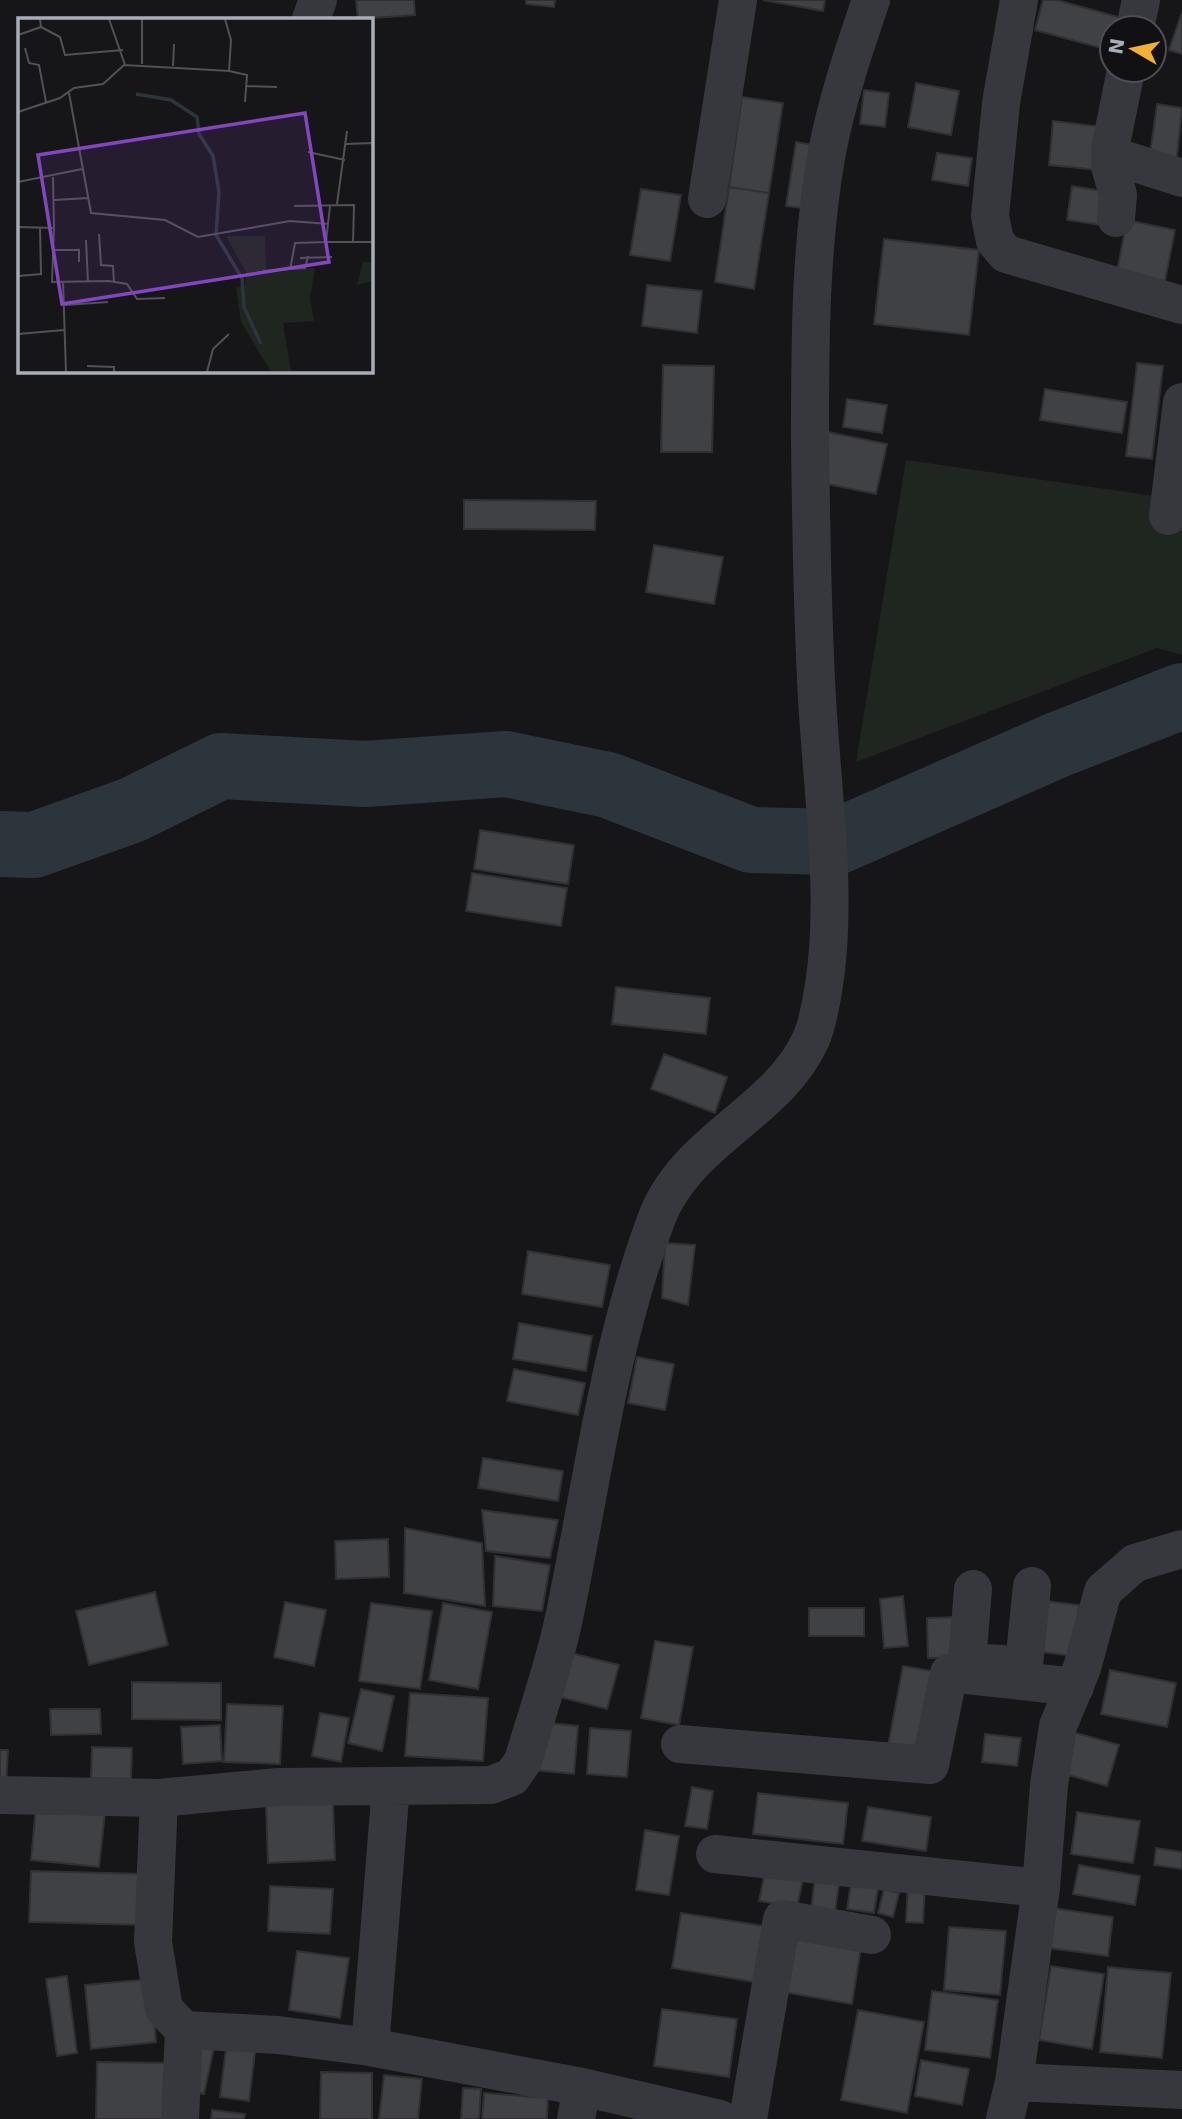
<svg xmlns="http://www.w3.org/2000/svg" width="1182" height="2119" font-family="'DejaVu Sans',sans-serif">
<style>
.green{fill:#1e261f}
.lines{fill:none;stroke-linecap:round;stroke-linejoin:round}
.river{stroke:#2c353c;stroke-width:66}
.building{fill:#404145;stroke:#303034;stroke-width:2}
.minor{stroke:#37383d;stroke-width:38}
.inset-river{fill:none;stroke:#2c353c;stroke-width:3.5}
.inset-road{fill:none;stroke:#505258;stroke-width:2}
.view{fill:#8446be;fill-opacity:0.15;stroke:#8446be;stroke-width:3.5}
.inset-edge{fill:none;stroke:#a8adb8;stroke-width:3.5}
</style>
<rect width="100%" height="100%" fill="#161618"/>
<!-- green -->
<path class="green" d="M906,460L1182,500V655L1157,648L856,762Z"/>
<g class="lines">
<!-- river -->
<path class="river" d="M0,844L34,845L132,810L221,766L365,774L506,764L608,785L751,840L836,842L1057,745L1182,696"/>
</g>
<!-- building -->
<path class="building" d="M356,0H414L415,15L358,19Z
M526,0H555L554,7L526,4Z
M763,0H825L823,11Z
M1043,0H1057L1136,22L1134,28H1112V51L1035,30Z
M1182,12V54L1169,50Z
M916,83L959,91L951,135L908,127Z
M864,90L889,93L885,127L860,124Z
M742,97L783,103L769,193L729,187Z
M1157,104L1182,108L1176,165L1149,161Z
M1053,121L1103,127L1098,170L1049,165Z
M796,142L819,146L809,209L786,206Z
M937,153L972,158L968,186L932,180Z
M1072,186L1114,193L1108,226L1067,220Z
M729,187L769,193L754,289L715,282Z
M641,189L681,195L670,261L630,255Z
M1127,220L1175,230L1165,281L1117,271Z
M884,239L979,250L969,335L874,324Z
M647,285L702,291L697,333L642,326Z
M1137,363L1163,366L1152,459L1126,456Z
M663,365L714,366L712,452H661Z
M1045,389L1127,402L1122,433L1040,420Z
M847,399L887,405L882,433L843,427Z
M823,431L887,444L876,494L813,481Z
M464,500L596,501L595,530L464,529Z
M654,545L723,557L714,604L646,592Z
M480,830L574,845L568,884L474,869Z
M472,873L567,888L561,926L466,911Z
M616,987L710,998L706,1034L612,1024Z
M664,1054L727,1077L715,1113L651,1089Z
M665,1243L695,1245L688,1305L662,1298Z
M528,1251L610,1265L602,1307L522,1294Z
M519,1323L592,1336L586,1371L513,1359Z
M637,1357L674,1364L665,1410L628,1403Z
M514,1369L585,1383L578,1415L507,1401Z
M483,1458L563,1471L558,1501L478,1488Z
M482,1510L558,1520L550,1558L486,1551Z
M405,1528L482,1543L485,1606L404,1593Z
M388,1539L389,1577L336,1579L335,1541Z
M495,1556L550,1565L542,1611L493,1606Z
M155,1592L168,1645L89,1665L76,1611Z
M903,1596L908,1646L884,1648L880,1599Z
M1038,1600L1079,1605L1073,1656L1032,1651Z
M285,1602L326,1610L314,1666L274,1657Z
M371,1603L432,1611L420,1689L359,1681Z
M443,1603L492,1612L478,1689L429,1680Z
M809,1608H864V1636H809Z
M961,1617L962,1657L928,1658L927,1618Z
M655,1641L693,1647L679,1725L641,1718Z
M567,1652L619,1665L607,1709L556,1696Z
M903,1666L937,1672L919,1749L887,1751Z
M1110,1670L1176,1683L1167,1727L1101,1714Z
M132,1682L221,1683V1720L132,1719Z
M361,1689L394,1696L382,1751L348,1743Z
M410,1693L488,1698L483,1761L405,1756Z
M227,1704L283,1706L280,1764L224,1762Z
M50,1709H100L101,1734L51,1735Z
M320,1713L349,1718L341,1762L312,1756Z
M539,1722L578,1726L574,1774L533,1770Z
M220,1725L222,1761L183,1764L181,1727Z
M590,1728L631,1731L627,1777L587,1774Z
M1072,1732L1119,1745L1107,1786L1061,1773Z
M985,1734L1021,1738L1017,1766L982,1762Z
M92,1747L132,1748L131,1779L91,1778Z
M0,1750H8L6,1784H0Z
M692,1787L713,1791L707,1829L685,1826Z
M758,1793L848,1803L843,1844L753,1834Z
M333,1802L335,1860L268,1863L266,1805Z
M36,1806L105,1813L99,1867L31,1860Z
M868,1807L931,1817L926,1851L862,1841Z
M1077,1812L1140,1821L1133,1863L1071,1854Z
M645,1830L679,1836L669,1895L636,1890Z
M1156,1848L1182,1852V1869L1154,1865Z
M1079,1865L1140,1876L1135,1905L1073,1894Z
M816,1870L840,1874L835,1913L811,1910Z
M31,1871L146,1874L144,1925L29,1922Z
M765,1872L803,1879L797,1907L759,1901Z
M852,1878L879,1882L874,1913L847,1909Z
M908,1884L925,1885L923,1923L906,1922Z
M270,1886L333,1889L330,1934L268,1931Z
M884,1889L899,1893L893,1917L878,1913Z
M1046,1907L1113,1917L1108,1956L1041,1947Z
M681,1913L764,1926L754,1982L672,1968Z
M949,1927L1006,1931L1000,1995L944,1990Z
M787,1935L861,1947L852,2004L778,1991Z
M297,1951L349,1958L340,2018L289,2010Z
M1051,1966L1104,1974L1092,2049L1039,2040Z
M1108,1967L1171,1973L1162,2058L1100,2052Z
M67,1976L77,2053L57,2056L46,1979Z
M151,1979L156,2042L91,2049L85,1985Z
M932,1991L998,2000L990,2058L925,2050Z
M662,2009L737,2019L729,2077L654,2066Z
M858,2010L924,2022L907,2113L841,2100Z
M196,2035L216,2038L204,2094L185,2090Z
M227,2040L256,2044L249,2101L220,2097Z
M921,2060L969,2069L962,2105L915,2096Z
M97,2062L176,2063L175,2119H96Z
M321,2072L372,2073V2119H320Z
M384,2075L422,2079L418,2119H379Z
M463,2088L481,2089L479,2119H461Z
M484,2093L548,2098L547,2119H482Z
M212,2110L245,2114L244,2119H211Z"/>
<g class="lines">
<!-- minor -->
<path class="minor" d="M1019,0L1001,103L990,216L995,241L1006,254L1182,305
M311,19L318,0
M1135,28L1141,0
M1110,155L1182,178
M707,199L738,0
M1116,218L1118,195L1110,166V149L1126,70
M1168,516L1182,402
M973,1589L967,1662L1003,1664
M1024,1665L1032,1586
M680,1744L930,1765L949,1673L1075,1687
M0,1795L159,1798L278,1787L491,1785L512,1777L523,1761C537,1713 554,1666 564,1618C592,1484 608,1349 656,1220C685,1140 778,1113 811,1039C818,1024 821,1002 824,985C838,896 822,790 817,698C812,611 811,525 810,438C810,343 810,246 827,152C837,100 854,50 871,0
M159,1798L153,1942L164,2009L184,2030
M715,1854L1041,1888
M184,2030L278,2035L370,2047L582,2087L576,2119
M370,2047L391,1786
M1014,2082L1182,2090
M582,2087L720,2119
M180,2119L184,2030
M748,2119L782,1919L872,1935
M1005,2119L1014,2082L1041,1888L1049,1785L1058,1726L1082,1668L1103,1591L1135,1563L1182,1549"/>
</g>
<!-- overview -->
<g transform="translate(18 18)">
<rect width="355" height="355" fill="#161618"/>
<path d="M208,218H247L248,255L297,250L292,280L296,303L265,305L273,354H253L223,304L218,269L227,267L228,254ZM345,244H355V263L339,267Z" fill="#1e261f"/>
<path class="inset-river" d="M118,76L153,82L179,99L181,116L195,138L201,174L198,217L224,260L226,289L243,326"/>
<path class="inset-road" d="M91,1L107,47M124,1V46M23,9L42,19L47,37L105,32M0,17L23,9L22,1M7,30L11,45L21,47L28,84M155,48L156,26M211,53L229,57L227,84M228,68L259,69M51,75L73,195L147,202L180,219L272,203L311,206M0,94L42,80L56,70L85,66L106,47L211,53L213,22L207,1M328,126L356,125M290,134L327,142M0,164L64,151M36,182L70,180M319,186L329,113M276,188L336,187L335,225M312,188L308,224H356M0,209L36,210L35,159M36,210L34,264L91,263L109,266L119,281L147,280M81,216L83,247L95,248L96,264M68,222L70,264M34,232H61V244M282,240L314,239M272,252L277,225L308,224M245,253L287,250L290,238M0,258L23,256L22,210M45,264L48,354M47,287L90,284M0,316L46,312M69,348L96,349V354M189,354L195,331L211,316"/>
<path class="view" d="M287,95L311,244L44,286L20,137Z"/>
<rect width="355" height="355" class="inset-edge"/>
</g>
<!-- north arrow -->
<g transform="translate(1133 49) rotate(279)"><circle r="33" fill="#111113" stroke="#4d4f55" stroke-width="2"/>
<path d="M0-5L12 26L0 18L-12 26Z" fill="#f2b134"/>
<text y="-10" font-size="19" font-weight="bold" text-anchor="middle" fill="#a8adb8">N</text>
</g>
</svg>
